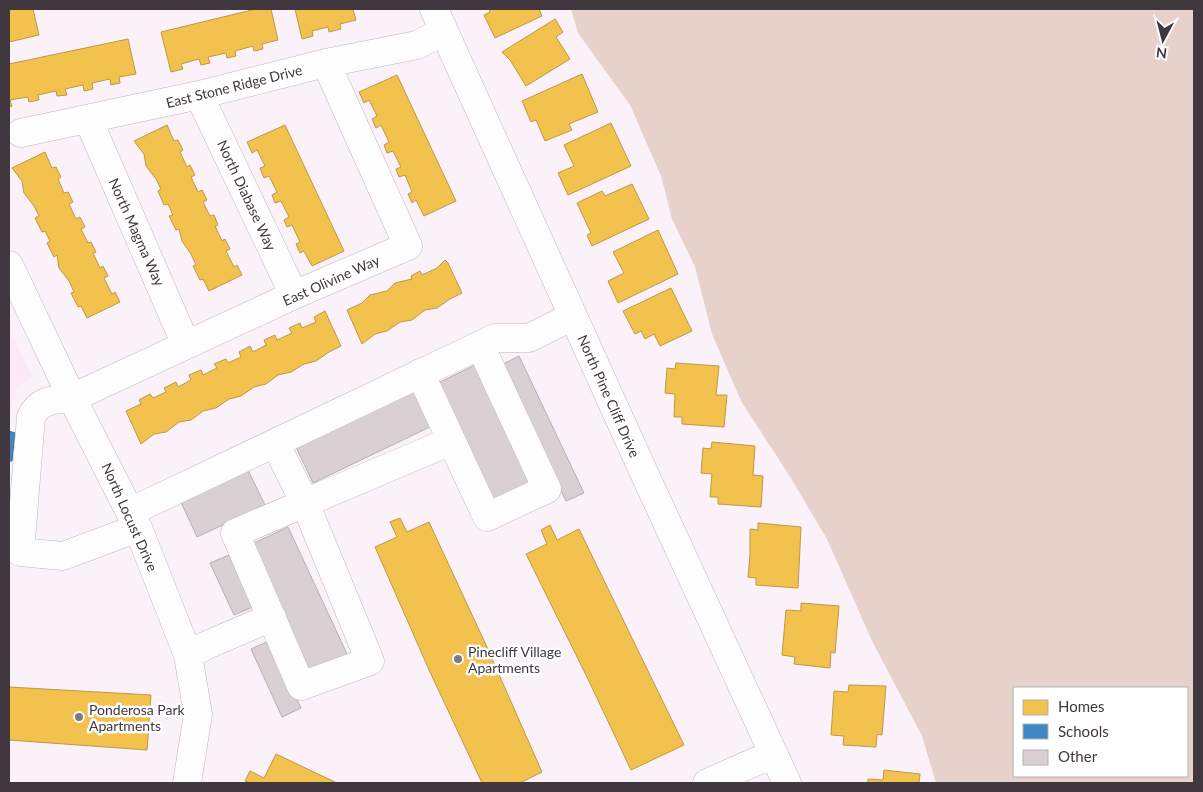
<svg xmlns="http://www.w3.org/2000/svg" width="1203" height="792" font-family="Lato,sans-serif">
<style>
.built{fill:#fde8f6}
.forest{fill:#e7d1cb;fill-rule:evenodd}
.homes{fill:#f2c14e;stroke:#bd9849}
.schools{fill:#3f88c5;stroke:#40709c}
.building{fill:#dad0d4;stroke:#b7aeb2}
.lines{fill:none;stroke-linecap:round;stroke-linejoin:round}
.minor-casing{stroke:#bfb7bc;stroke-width:29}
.minor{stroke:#fefdfe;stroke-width:28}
.poi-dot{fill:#82787f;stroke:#fff;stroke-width:2}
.labels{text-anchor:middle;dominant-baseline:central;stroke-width:5;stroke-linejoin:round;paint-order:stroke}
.street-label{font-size:14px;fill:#41373e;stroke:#fff}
.poi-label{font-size:14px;fill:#41373e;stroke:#fff;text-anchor:start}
</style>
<rect width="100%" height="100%" fill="#faf2f8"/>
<!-- built -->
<path class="built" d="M9,329L33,377L22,383L16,390L10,410H9Z"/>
<!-- forest -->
<path class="forest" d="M571,9H1194V783H936L922,736L872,641L827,539L789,475L741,401L712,334L695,267L672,219L661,176L630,105L578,33ZM1014,688H1187V776H1014Z"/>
<!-- homes -->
<path class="homes" d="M9,9H33L39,35L9,42Z
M256,9H271L278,40L262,44L263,49L254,51L253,46L235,51L236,56L227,58L226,53L208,57L210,63L201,65L199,59L181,64L183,69L171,72L161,32Z
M295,9H353L356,20L340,24L341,29L329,32L328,27L312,31L313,36L302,39Z
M489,9H539L542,16L495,38L484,15L490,12Z
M555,19L563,32L556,37L570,59L526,86L510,60L502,52Z
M128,39L136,74L119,77L120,83L111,85L110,79L92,83L93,89L84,91L83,85L65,89L67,95L57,96L56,91L38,95L39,100L29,102L28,97L10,100L12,106L9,107V64Z
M582,74L598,112L569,124L572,130L545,141L536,120L531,122L522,101Z
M397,75L456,201L424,216L416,200L412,203L408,194L412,192L405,175L399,177L396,169L401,167L393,151L387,153L384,145L389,142L381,125L376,128L372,119L377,116L369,100L364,103L359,92Z
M611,123L631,166L568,195L558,173L574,166L564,145Z
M167,125L174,141L178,140L183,150L180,152L187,167L190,165L195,175L191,177L198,192L202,190L207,200L203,202L210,216L214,215L218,225L215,226L222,241L225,239L230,249L226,251L234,267L237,265L242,275L209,291L203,279L200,280L193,266L196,265L191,254L182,241L179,229L176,230L169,216L173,215L168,204L164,205L158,191L161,189L156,179L146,166L144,154L134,141Z
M285,125L344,251L312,266L304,251L300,253L296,244L300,242L292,225L287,227L284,220L289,217L281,201L275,203L272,195L277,192L269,176L264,178L260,168L265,166L257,150L252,153L247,142Z
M45,152L52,168L56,167L61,177L58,179L64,193L68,192L73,202L69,204L76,219L80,217L85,227L81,229L88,243L91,242L96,252L93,253L100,268L103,266L108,276L104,278L112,294L115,292L120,302L87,318L81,306L78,307L71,293L74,292L69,281L59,268L57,255L54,257L47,243L50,241L45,231L42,232L35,218L39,216L34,206L24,193L22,181L12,168Z
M632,184L649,219L592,246L587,235L591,233L577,203L602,191L605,196Z
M658,230L678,274L618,303L608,281L624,273L613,252Z
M445,260L448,263L462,293L450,299L437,308L425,310L412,320L400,322L387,331L375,334L362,344L347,310L362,303L370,295L387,291L395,283L412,279L411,276L420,271L422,275L437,268Z
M671,288L692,331L660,346L654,334L645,339L641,331L635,334L623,311Z
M325,311L341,346L329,352L316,361L304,364L291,372L278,375L266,384L254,387L241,396L229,399L216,408L203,411L191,420L179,422L166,432L154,434L141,444L126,411L141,404L139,400L150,394L153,398L166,392L164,388L176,382L178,387L191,380L189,375L201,370L203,375L217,368L214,364L226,359L228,363L241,357L239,352L250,346L253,352L266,345L264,340L275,335L277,340L292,333L289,328L300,323L302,328L316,322L314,317Z
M676,363L719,366L716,395H727L724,427L682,424V417H674L675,394L665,393L667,368L675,369Z
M712,442L755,446L753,475L763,476L761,507L718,504V497H710L712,474L701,473L703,448L711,449Z
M400,518L407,532L429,522L486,645L542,772L520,783H482L430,672L375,547L397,537L390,522Z
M758,523L801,527L798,588L756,585V578L748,577L750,555V529L758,530Z
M550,525L557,540L579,529L684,745L631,770L587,677L526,554L547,544L541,530Z
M801,603L839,606L835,653L831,652L830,668L794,664L795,657L782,655L786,610L801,611Z
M849,685L886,686L882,735L877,734L876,747L843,745L844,736L831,735L834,691L848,692Z
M9,687L151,695L147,750L9,740Z
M276,754L337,783H251L245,781L250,771L264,778Z
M884,770L920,774L919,783H868V779L883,780Z"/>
<!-- schools -->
<path class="schools" d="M9,431L15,433L12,461H9Z"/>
<!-- building -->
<path class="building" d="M519,356L584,493L566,501L501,365Z
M475,365L532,484L495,502L438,383Z
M414,389L432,426L313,483L295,445Z
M247,468L265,505L197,537L180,500Z
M288,527L348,656L310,673L250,545Z
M229,555L253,607L234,615L210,563Z
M269,641L301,708L282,717L251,649Z"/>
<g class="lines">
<!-- minor casing -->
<g class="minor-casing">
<path id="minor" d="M434,9L640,464L787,783
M199,95L294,295
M88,119L186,345
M21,133L199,95L326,63L417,45L444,31
M9,265L72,398L138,528L188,655L198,714L187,783
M420,373L487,517L547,489L480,345
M275,443L305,503L451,441
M305,503L370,661L301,686L235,533Z
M130,512L495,338H529L573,316
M138,528L63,556L20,552L31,417C39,399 55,400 72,398L294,295L408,246L326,63
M188,655L207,645L272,617
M707,783L773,754"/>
</g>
<!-- minor -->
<use href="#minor" class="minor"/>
</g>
<!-- markers -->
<g class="poi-dot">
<circle cx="458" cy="659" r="5"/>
<circle cx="79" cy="717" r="5"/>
</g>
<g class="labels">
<!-- street labels -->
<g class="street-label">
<text transform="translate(234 86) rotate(-14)">East Stone Ridge Drive</text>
<text transform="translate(247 195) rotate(65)">North Diabase Way</text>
<text transform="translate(137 232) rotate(66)">North Magma Way</text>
<text transform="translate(331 280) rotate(-24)">East Olivine Way</text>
<text transform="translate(609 396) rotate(66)">North Pine Cliff Drive</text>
<text transform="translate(130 517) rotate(66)">North Locust Drive</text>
</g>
<!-- poi labels -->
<g class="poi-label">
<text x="468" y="651">Pinecliff Village<tspan x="468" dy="16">Apartments</tspan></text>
<text x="89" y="709">Ponderosa Park<tspan x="89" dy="16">Apartments</tspan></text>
</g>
</g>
<!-- border -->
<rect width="1203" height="792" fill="none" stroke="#41373e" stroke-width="20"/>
<!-- legend -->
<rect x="1013" y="687" width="175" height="90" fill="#ffffff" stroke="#b3afb2"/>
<rect x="1023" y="700" width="25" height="15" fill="#f2c14e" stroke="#b3afb2"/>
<text x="1058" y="712" font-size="15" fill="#41373e">Homes</text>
<rect x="1023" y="724" width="25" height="15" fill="#3f88c5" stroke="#b3afb2"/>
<text x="1058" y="737" font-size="15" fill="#41373e">Schools</text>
<rect x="1023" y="750" width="25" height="15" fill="#dad0d4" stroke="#b3afb2"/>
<text x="1058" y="762" font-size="15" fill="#41373e">Other</text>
<!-- north arrow -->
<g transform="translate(1163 40) rotate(187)" stroke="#ffffff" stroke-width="4" paint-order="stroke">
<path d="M0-4L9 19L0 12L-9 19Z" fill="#41373e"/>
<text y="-8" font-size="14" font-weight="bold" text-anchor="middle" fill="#41373e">N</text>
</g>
</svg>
